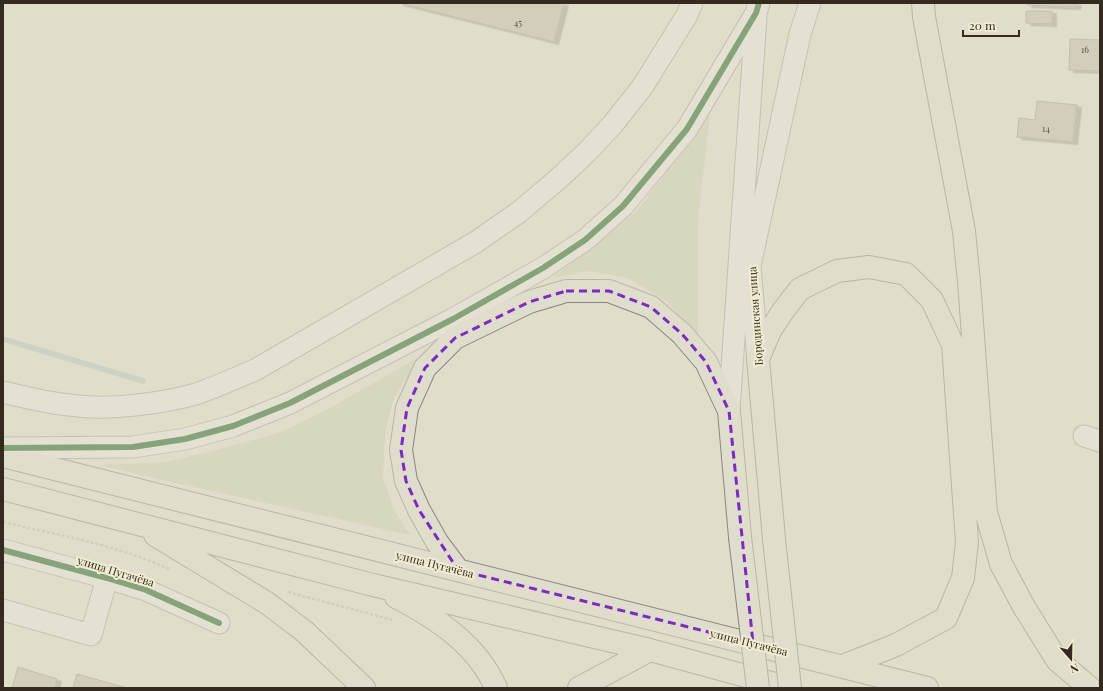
<svg xmlns="http://www.w3.org/2000/svg" width="1103" height="691" font-family="'Playfair Display',serif">
<style>
.green{fill:#cbd0b0}
.lines{fill:none;stroke-linecap:round;stroke-linejoin:round}
.stream{stroke:#b7c6be;stroke-width:5.5}
.building{fill:#c3bcac;stroke:#a0998b;filter:url(#shadow)}
.minor-casing{stroke:#a5a295;stroke-width:23}
.major-casing{stroke:#8b877b;stroke-width:24}
.path{stroke:#c1beb4;stroke-width:2.5;stroke-dasharray:3 2;stroke-linecap:butt}
.minor{stroke:#e8e6dc;stroke-width:21}
.major{stroke:#dfddce;stroke-width:22}
.major-bridge-casing{stroke:#8b877b;stroke-width:24;stroke-linecap:butt}
.major-bridge{stroke:#dfddce;stroke-width:22}
.cycleway-casing{stroke:#f1ecd2;stroke-width:8}
.cycleway{stroke:#1b5e20;stroke-width:6}
.marked{fill:none;stroke:#7b2cbf;stroke-width:3;stroke-dasharray:8 5;stroke-linejoin:round}
.labels{text-anchor:middle;dominant-baseline:central;stroke-width:4;stroke-linejoin:round;paint-order:stroke}
.number-label{font-size:9px;fill:#564f42}
.street-label{font-size:11px;fill:#322b1e;stroke:#f1ecd2}
</style>
<defs>
<filter id="shadow"><feDropShadow dx="4.5" dy="2.5" stdDeviation="0" flood-color="#0004"/></filter>
</defs>
<rect width="100%" height="100%" fill="#e0ddcb"/>
<!-- green -->
<path class="green" d="M710,115L698,221V339L668,302L628,278L588,271L552,278L636,212Z
M419,357L394,398L386,427L384,453L383,478L394,510L410,535L162,480L100,465L167,462L216,450L279,433L330,408Z"/>
<g class="lines">
<!-- stream -->
<path class="stream" d="M3,339L143,381"/>
</g>
<!-- building -->
<path class="building" d="M399,3H564L554,42Z
M1027,3H1077L1076,7L1027,5Z
M1026,11H1052V24L1026,23Z
M1070,39L1100,40V71L1069,70Z
M1037,101L1077,105L1073,142L1017,137L1019,118L1035,120Z
M18,667L57,679L55,688H12Z
M77,674L127,688H73Z"/>
<g class="lines">
<!-- minor casing -->
<g class="minor-casing">
<path id="minor" d="M758,359L750,266L800,34L810,3
M3,392C27,398 53,404 78,406C111,410 164,403 196,394C216,387 236,378 255,370L476,242L519,212L557,180L588,151L613,124L643,86L687,15L692,3
M729,411L756,17
M1084,436L1100,441
M3,448L133,447L185,439L233,426L290,403L453,319L543,268L585,240L623,206L687,129L756,13L759,3
M3,550L107,578L146,590L219,623
M3,610L91,635L107,578"/>
</g>
<!-- major casing -->
<g class="major-casing">
<path id="major" d="M923,3L924,17L964,231L969,282L986,512L1001,564L1024,607L1057,660L1090,688
M3,456L927,688
M3,489L373,585L650,650L790,688
M155,535L267,603L304,631L364,688
M774,539L758,359L770,331L783,311L800,289L837,271L869,267L906,274L932,300L953,345L967,542L963,578L946,618L896,645L843,666
M458,570L437,542L419,510L406,481L401,450L407,408L425,368L455,338L529,302L566,291H609L651,307L682,334L706,362L729,411L740,537
M396,597C436,618 477,644 496,688
M579,688L650,650"/>
</g>
<!-- path -->
<path class="path" d="M3,522C58,535 117,545 169,569
M288,592L393,620"/>
<!-- minor -->
<use href="#minor" class="minor"/>
<!-- major -->
<use href="#major" class="major"/>
<!-- major-bridge casing -->
<g class="major-bridge-casing">
<path id="major-bridge" d="M740,537L758,688
M774,539L790,688"/>
</g>
<!-- major-bridge -->
<use href="#major-bridge" class="major-bridge"/>
<!-- cycleway casing -->
<g class="cycleway-casing">
<path id="cycleway" d="M3,448L133,447L185,439L233,426L290,403L453,319L543,268L585,240L623,206L687,129L756,13L759,3
M3,550L107,578L146,590L219,623"/>
</g>
<!-- cycleway -->
<use href="#cycleway" class="cycleway"/>
</g>
<!-- marked area -->
<path d="M0 0H1103V691H0ZM566,291H609L651,307L682,334L706,362L729,411L753,643L458,570L419,510L406,481L401,450L407,408L425,368L455,338L529,302Z" fill="#e0ddcb" fill-opacity=".55" fill-rule="evenodd"/>
<path class="marked" d="M566,291H609L651,307L682,334L706,362L729,411L753,643L458,570L419,510L406,481L401,450L407,408L425,368L455,338L529,302Z"/>
<g class="labels">
<!-- number labels -->
<g class="number-label">
<text x="518" y="22">45</text>
<text x="1085" y="49">16</text>
<text x="1046" y="128">14</text>
</g>
<!-- street labels -->
<g class="street-label">
<text transform="translate(755 316) rotate(-94)">Бородинская улица</text>
<text transform="translate(435 564) rotate(14)">улица Пугачёва</text>
<text transform="translate(116 571) rotate(17)">улица Пугачёва</text>
<text transform="translate(749 642) rotate(14)">улица Пугачёва</text>
</g>
</g>
<!-- border -->
<rect width="1103" height="691" fill="none" stroke="#322b1e" stroke-width="8"/>
<!-- north arrow -->
<g transform="translate(1071 659) rotate(160)" stroke="#f1ecd2" stroke-width="3" paint-order="stroke">
<path d="M0-3L7 15L0 10L-7 15Z" fill="#322b1e"/>
<text y="-6" font-size="11" font-weight="bold" text-anchor="middle" fill="#322b1e">N</text>
</g>
<!-- scale -->
<path d="M963 30v6h56v-6" fill="none" stroke="#322b1e" stroke-width="2"/>
<text x="969" y="30" font-size="12" fill="#322b1e" stroke="#f1ecd2" stroke-width="3" paint-order="stroke">20 m</text>
</svg>
